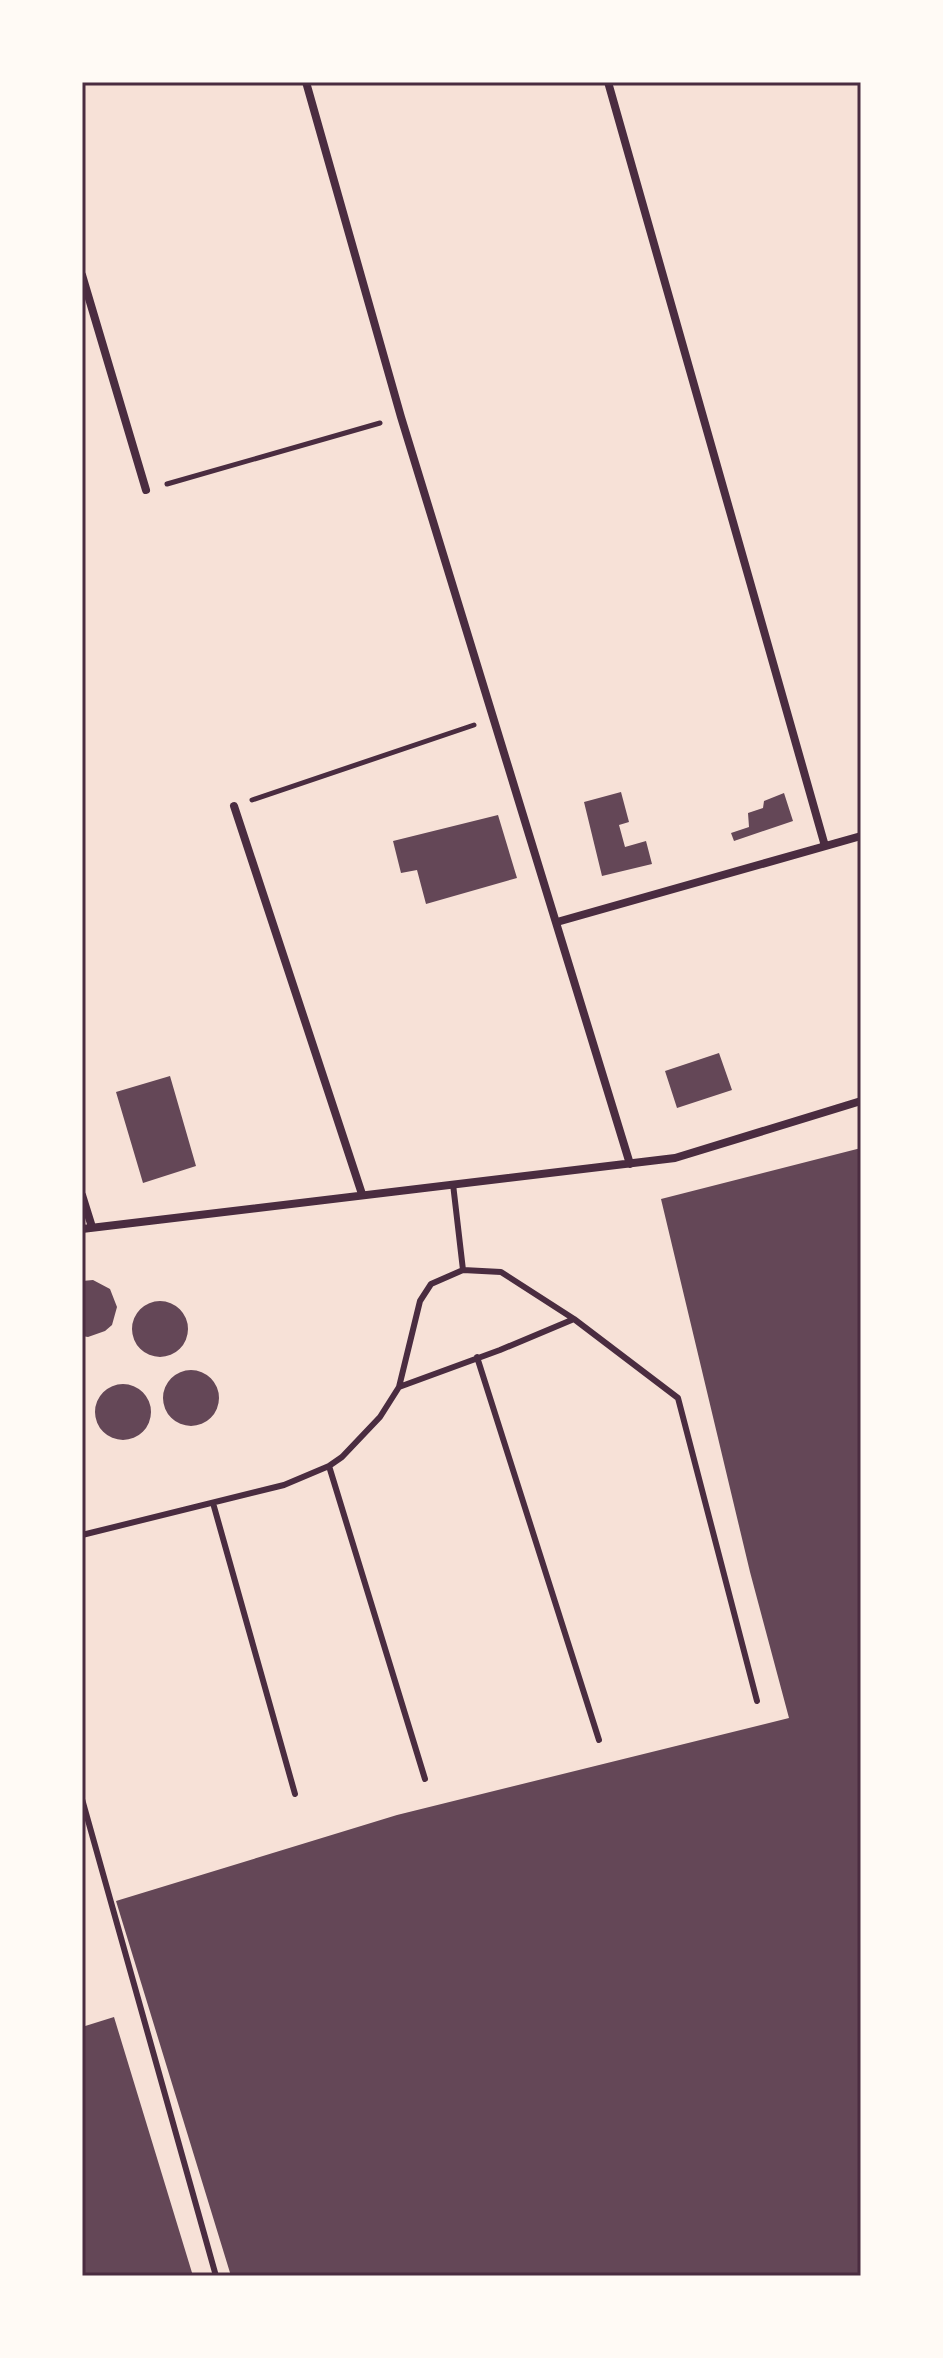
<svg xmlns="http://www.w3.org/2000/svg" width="943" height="2358" font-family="'PT Sans',sans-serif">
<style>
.building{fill:#644757}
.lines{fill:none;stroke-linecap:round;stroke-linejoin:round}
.path{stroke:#4a2c40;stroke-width:5}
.service{stroke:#4a2c40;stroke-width:6}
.minor{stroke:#4a2c40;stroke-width:8}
.neatline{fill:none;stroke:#4a2c40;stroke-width:3}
</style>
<rect width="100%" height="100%" fill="#f7e1d7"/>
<!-- building -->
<path class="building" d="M621,792L629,822L619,825L625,847L646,841L652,864L602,876L584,802Z
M784,793L793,821L734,841L731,833L749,827L748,813L763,808L764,801Z
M498,815L517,878L426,904L417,870L401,873L393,841Z
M719,1053L732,1090L677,1108L665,1071Z
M170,1076L196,1166L143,1183L116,1092Z
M861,1148V2276H231L116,1901L397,1815L789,1718L750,1572L661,1199Z
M93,1280L110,1289L117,1307L112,1325L105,1331L88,1337L82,1336V1281Z
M132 1329a28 28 0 1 1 56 0a28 28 0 1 1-56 0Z
M163 1398a28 28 0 1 1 56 0a28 28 0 1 1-56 0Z
M95 1412a28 28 0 1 1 56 0a28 28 0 1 1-56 0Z
M114,2017L193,2276H82V2027Z"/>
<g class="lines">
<!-- path -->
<path class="path" d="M167,484L380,423
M252,800L474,725"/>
<!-- service -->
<path class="service" d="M453,1184L463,1270
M477,1357L599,1740
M399,1387L500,1350L574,1319
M329,1466L425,1779
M213,1503L295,1794
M82,1535L284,1485L329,1466L342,1457L380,1417L399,1387L420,1301L431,1284L463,1270L501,1272L574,1319L678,1398L757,1701
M82,1799L216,2276"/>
<!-- minor -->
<path class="minor" d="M306,82L401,417L630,1164
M608,82L825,846
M82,275L146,490
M234,806L362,1194
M557,922L861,836
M82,1195L92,1227
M82,1229L675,1158L861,1101"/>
</g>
<!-- border -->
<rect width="943" height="2358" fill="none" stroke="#fffaf5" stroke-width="168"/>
<rect x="84" y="84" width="775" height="2190" class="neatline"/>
</svg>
